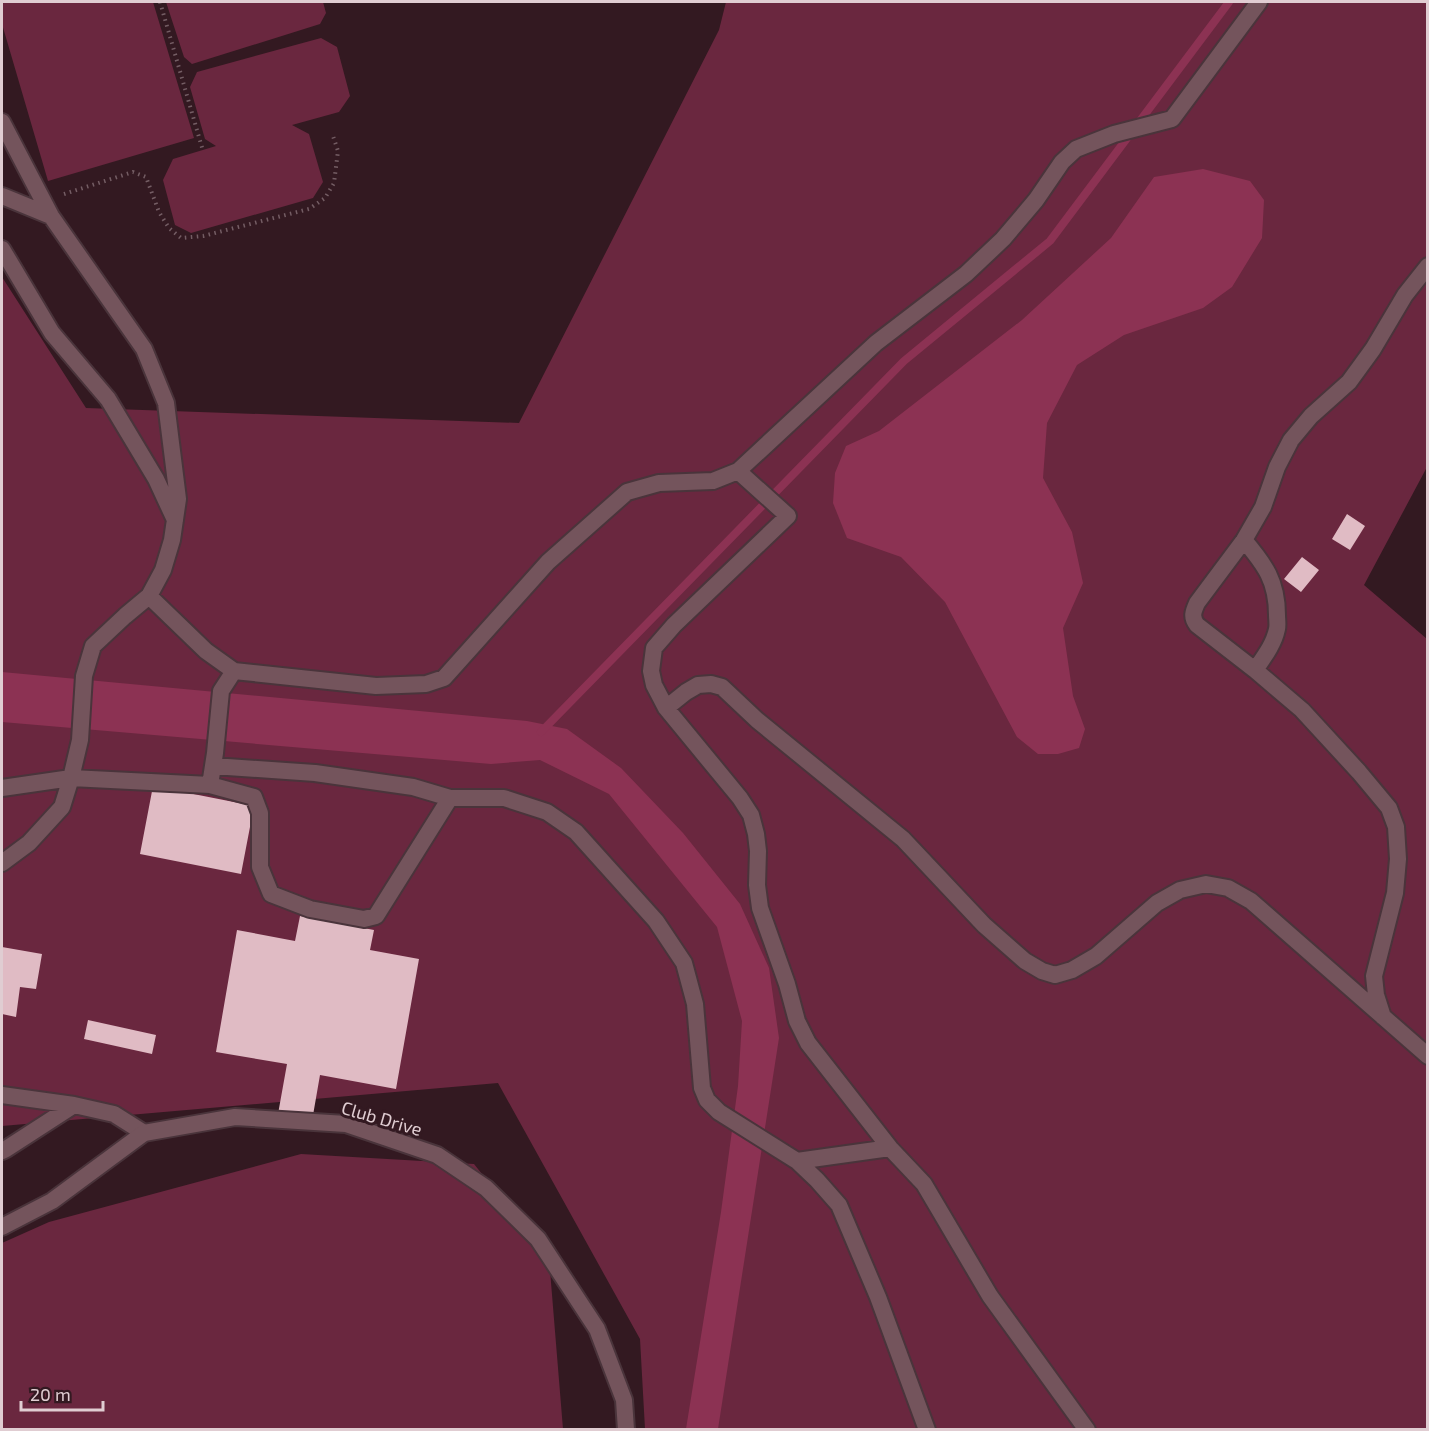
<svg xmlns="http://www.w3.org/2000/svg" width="1429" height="1431" font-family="'Exo 2',sans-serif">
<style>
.green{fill:#6a273f}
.water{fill:#8c3253}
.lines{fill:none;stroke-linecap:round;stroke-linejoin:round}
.stream{stroke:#8c3253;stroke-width:8}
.building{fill:#e0bbc4}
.service-casing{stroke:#4a343b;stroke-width:20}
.minor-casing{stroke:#4a343b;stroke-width:20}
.path{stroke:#745d64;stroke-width:4;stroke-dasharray:1.5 4.5;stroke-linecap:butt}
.service{stroke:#74545c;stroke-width:16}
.minor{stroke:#74545c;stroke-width:16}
.labels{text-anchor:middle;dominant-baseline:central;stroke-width:6;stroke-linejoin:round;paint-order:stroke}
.street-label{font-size:18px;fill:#e0cdd2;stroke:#331921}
</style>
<rect width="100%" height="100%" fill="#331921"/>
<!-- green -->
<path class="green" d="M2,2H153L194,138L48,181L2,24Z
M166,2H323L326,13L320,24L192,64L184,57Z
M726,2H1427V467L1364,585L1427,639V1429H645L640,1339L498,1083L2,1126V277L86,408L519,423L719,30Z
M321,38L337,47L350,96L339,112L292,125L309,134L323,182L313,198L191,233L175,225L163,180L173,159L216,146L205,139L190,87L197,72Z
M301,1154L474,1164L549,1258L563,1429H2V1243L49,1222Z"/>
<!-- water -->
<path class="water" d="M1203,169L1250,181L1264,200L1262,238L1232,287L1203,308L1124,335L1077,365L1047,423L1043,478L1072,532L1083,583L1063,628L1073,696L1085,729L1079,748L1058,754H1038L1017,737L945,602L901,557L847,538L833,503L835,473L846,446L879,431L1022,320L1111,238L1154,177Z
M2,672L527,721L567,729L621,768L683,833L740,904L769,968L779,1038L718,1429H686L721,1212L738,1086L742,1021L717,927L609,794L540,760L491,764L2,722Z"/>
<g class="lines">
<!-- stream -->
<path class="stream" d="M541,732L904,361L1050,241L1229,2"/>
</g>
<!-- building -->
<path class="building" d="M1347,514L1365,526L1350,550L1332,539Z
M1302,557L1319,570L1301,592L1284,579Z
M153,786L254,806L241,874L140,854Z
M300,916L374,930L370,950L419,959L396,1089L320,1075L312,1121L278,1114L287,1064L216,1052L237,930L295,941Z
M2,947L42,954L36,989L20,987L16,1017L2,1014Z
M88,1020L156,1035L152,1054L84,1039Z"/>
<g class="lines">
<!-- service casing -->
<g class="service-casing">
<path id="service" d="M2,122L51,216L144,349L166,403L178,499L172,540L163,570L149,596L125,616L93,646L84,676L80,740L71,778L62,807L29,843L2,863
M2,196L51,216
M2,249L52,333L108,399L156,479L175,520
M738,471L788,516L674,625L654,648L651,671L654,685L666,708L740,798L751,815L756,834L758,851L757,885L760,908L787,984L797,1021L808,1043L890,1148L924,1184L990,1296L1087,1430
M1244,540C1265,565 1277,581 1277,615C1277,619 1278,625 1277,629C1274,644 1264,657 1255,670
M149,596L206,651L234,671L376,686L426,684L444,678L548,562L627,492L659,483L713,481L738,471L876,343L966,274L1003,239L1036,200L1062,162L1076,149L1114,134L1172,119L1259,2
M666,708L686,692L698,685L711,684L722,687L757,720L903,839L984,925L1025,961L1042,971L1055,975L1072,970L1096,956L1157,903L1180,890L1206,884L1228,888L1251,901L1428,1056
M213,766L315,773L413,787L450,798H504L547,812L576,832L656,921L684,963L695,1004L702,1088L707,1100L719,1112L797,1161
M210,785L254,797L260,813V867L271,894L310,909L364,919L376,916L450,798
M2,788L71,778L210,785L215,753L221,691L234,671
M1383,1017L1376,995L1374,976L1395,893L1398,859L1396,827L1389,808L1359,772L1302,710L1255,670L1197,625C1191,617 1193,612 1197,603L1244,540L1263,507L1277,467L1291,440L1311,416L1349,382L1373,349L1405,295L1428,266
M2,1095L74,1105L114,1114L144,1133
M890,1148L797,1161L817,1180L839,1205L878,1297L927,1430
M2,1151L6,1149L74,1105"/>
</g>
<!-- minor casing -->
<g class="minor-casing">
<path id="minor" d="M2,1227L52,1201L144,1133L235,1117L346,1124L437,1155L486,1188L538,1239L597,1329L624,1400L626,1430"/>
</g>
<!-- path -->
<path class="path" d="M160,2L203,151
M64,194L133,172L146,177L159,212L169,228L181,238L203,236L309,209L325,198L334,183L338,151L333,136"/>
<!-- service -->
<use href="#service" class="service"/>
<!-- minor -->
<use href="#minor" class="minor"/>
</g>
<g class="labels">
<!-- street labels -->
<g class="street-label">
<text transform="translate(382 1118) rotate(16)">Club Drive</text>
</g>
</g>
<!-- border -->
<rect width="1429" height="1431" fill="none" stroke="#e0cdd2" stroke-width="6"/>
<!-- scale -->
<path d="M21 1401v9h82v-9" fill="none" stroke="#e0cdd2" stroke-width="3"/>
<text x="30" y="1401" font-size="18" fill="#e0cdd2" stroke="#331921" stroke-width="4.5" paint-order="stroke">20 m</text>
</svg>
